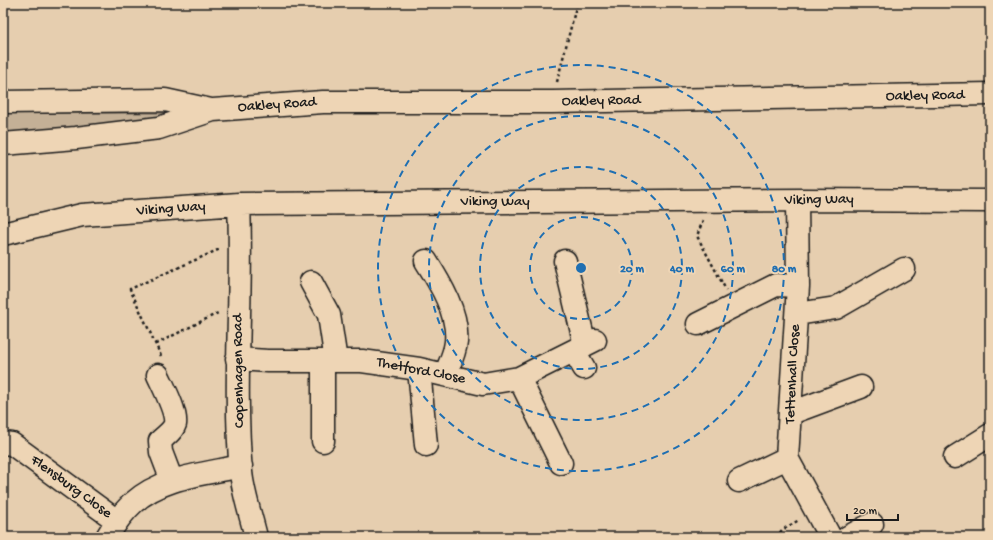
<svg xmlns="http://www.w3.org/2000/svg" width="993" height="540" font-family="'Gochi Hand',sans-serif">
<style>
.green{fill:#c4b096;stroke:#706659}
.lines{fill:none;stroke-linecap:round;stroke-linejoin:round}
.minor-casing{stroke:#1c1c1c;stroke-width:25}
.major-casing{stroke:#1c1c1c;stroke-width:25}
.path{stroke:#1c1c1c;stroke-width:2.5;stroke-dasharray:3 3;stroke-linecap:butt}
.minor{stroke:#eed5b5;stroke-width:22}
.major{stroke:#eed5b5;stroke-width:22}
.ring{fill:none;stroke:#1f6fb2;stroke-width:2;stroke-dasharray:7 5}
.labels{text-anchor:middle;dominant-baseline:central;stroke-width:4;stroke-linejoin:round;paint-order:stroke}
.street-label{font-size:15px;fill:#1c1c1c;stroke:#eed5b5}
.centre{fill:#1f6fb2;stroke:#eed5b5;stroke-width:2}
.ring-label{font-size:12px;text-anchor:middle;font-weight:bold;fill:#1f6fb2;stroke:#eed5b5;stroke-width:4;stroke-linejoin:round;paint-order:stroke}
</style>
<rect width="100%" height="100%" fill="#e6ceaf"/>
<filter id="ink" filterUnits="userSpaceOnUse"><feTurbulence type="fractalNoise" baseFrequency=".025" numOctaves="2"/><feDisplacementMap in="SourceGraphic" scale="8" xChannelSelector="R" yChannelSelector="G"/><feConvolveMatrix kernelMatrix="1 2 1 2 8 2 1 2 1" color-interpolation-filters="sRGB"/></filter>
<g filter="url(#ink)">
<!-- green -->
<path class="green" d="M3,113H190L68,131L3,135Z"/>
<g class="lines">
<!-- minor casing -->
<g class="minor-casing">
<path id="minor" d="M797,201L798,286L787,458L830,537
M239,204C243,293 233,382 241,472C243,493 251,516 256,537
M3,234L82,215L239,204L803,200L990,201
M426,261C440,283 459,314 456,342C455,353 449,365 445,375
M565,261L585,345
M311,282L329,315L336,361
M797,314L836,308L904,269
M698,324L776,285L798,286
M574,351L584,368
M237,359L268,361H362L419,369L483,384L519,378L595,340
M419,369L426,445
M158,375C163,386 177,412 175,424C173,431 165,436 160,441L161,452L172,481
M519,378L561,463
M791,413L861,387
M323,441V362
M3,443L12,444L117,521
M955,457L990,435
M739,481L787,458
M107,537C114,525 122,513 133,503C161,477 205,474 241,466
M848,537L872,524"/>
</g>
<!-- major casing -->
<g class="major-casing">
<path id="major" d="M3,102L165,100L211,110
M3,144L76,138L159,128L213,110L323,102H552L990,94"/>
</g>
<!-- path -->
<path class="path" d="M557,82L577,3
M703,220L697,236L726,290
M156,344L220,312
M161,356L130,289L220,249
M776,537L782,530L799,520"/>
<!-- minor -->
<use href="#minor" class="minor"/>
<!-- major -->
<use href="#major" class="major"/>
</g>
</g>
<!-- distance rings -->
<g class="ring">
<circle cx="581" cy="268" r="51"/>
<circle cx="581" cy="268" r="101"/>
<circle cx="581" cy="268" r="152"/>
<circle cx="581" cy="268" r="203"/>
</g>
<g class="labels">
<!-- street labels -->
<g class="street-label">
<text transform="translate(925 96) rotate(-1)">Oakley Road</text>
<text transform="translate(601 101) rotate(-1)">Oakley Road</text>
<text transform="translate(277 105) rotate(-4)">Oakley Road</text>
<text transform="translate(819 200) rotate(-1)">Viking Way</text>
<text x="495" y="202">Viking Way</text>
<text transform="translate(171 209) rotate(-4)">Viking Way</text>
<text transform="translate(239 371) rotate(-91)">Copenhagen Road</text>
<text transform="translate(421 371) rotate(11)">Thetford Close</text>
<text transform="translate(793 374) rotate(-87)">Tettenhall Close</text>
<text transform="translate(71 487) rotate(36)">Flensburg Close</text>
</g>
</g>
<circle cx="581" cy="268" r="6" class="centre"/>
<g class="ring-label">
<text x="632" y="272">20 m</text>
<text x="682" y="272">40 m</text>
<text x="733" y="272">60 m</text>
<text x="784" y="272">80 m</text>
</g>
<!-- margin -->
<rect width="993" height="540" fill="none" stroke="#eed5b5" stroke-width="16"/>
<rect x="8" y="8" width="977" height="524" fill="none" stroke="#1c1c1c" stroke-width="1.5" filter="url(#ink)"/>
<!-- scale -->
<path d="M847 514v6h51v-6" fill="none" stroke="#1c1c1c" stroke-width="2"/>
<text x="853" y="514" font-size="12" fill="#1c1c1c" stroke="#eed5b5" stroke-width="3" paint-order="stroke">20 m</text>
</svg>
